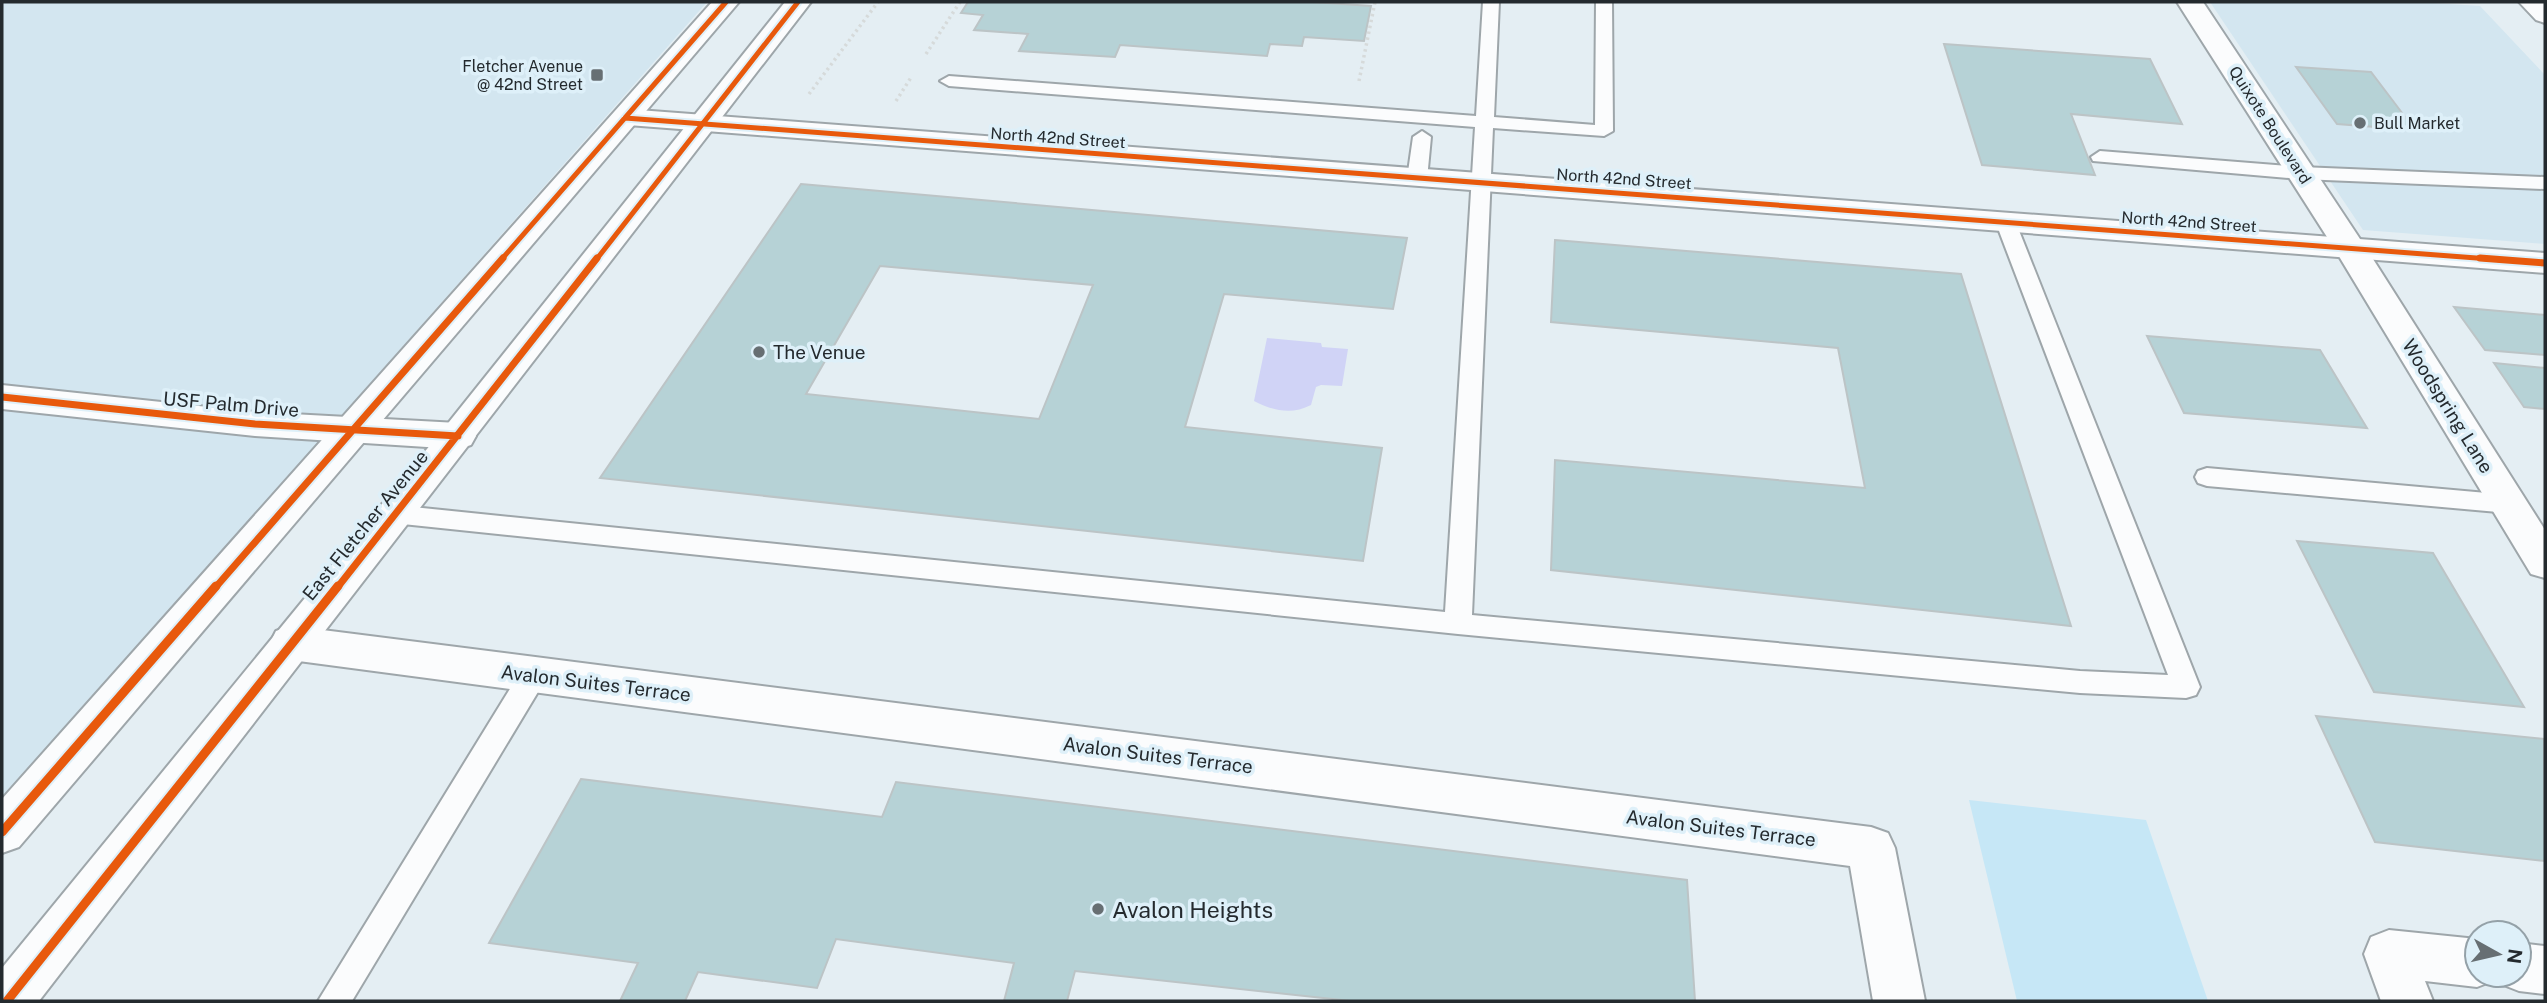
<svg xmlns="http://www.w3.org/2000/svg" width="2547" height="1003" font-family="'Public Sans',sans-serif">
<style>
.built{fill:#d3e6f0}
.green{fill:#c6e7f6}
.water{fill:#d0d3f6}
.building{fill:#b6d2d6;stroke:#bcc4c6;stroke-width:2;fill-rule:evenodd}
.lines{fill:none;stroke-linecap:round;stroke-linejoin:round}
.service-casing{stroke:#9ea6aa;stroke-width:4}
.minor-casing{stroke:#9ea6aa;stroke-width:4}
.tertiary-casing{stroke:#9ea6aa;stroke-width:4}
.secondary-casing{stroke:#9ea6aa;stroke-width:4}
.path{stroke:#d6dada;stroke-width:3.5;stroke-dasharray:2.5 3.5;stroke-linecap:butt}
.service{fill:#fbfcfd;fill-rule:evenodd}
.minor{fill:#fbfcfd;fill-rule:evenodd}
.tertiary{fill:#fbfcfd;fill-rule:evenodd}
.secondary{fill:#fbfcfd;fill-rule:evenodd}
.cycleway-far2-casing{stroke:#def0f9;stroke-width:9}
.cycleway-far1-casing{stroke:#def0f9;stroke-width:11}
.cycleway-casing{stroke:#def0f9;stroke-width:13}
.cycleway-far2{stroke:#e8590c;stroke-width:5}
.cycleway-far1{stroke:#e8590c;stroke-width:7}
.cycleway{stroke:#e8590c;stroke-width:9}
.poi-dot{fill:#676f73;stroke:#def0f9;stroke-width:2.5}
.labels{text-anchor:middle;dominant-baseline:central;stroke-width:7;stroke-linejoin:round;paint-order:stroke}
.far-poi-label{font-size:16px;fill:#242a2e;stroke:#def0f9;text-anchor:end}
.far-street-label{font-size:16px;fill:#242a2e;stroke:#def0f9}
.poi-label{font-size:19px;fill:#242a2e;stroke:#def0f9;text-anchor:start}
.street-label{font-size:19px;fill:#242a2e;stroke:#def0f9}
.near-poi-label{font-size:23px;fill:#242a2e;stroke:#def0f9;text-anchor:start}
</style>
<rect width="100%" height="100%" fill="#e4eef3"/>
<!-- built -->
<path class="built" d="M2,2H707L2,800Z
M2210,2H2419L2480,6L2545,75V244L2363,230Z"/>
<!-- green -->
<path class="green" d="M1969,800L2146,820L2208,1001H2017Z"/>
<!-- water -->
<path class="water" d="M1267,338L1321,343L1322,347L1348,349L1342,386L1321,385L1316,387L1311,405C1292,415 1273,411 1254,401Z"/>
<!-- building -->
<path class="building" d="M968,2H1313L1371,6L1364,41L1304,37L1302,46L1270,44L1267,56L1120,45L1115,57L1019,51L1028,34L974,30L983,15L961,13Z
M1944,44L2150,59L2182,124L2071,114L2095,175L1982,165Z
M2296,67L2371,72L2415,130L2337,124Z
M801,184L1407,238L1393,309L1224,294L1185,427L1382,448L1363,561L600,478ZM880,266L1093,285L1039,419L806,394Z
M1555,240L1961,274L2071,626L1551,570L1555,460L1865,488L1838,348L1551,322Z
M2454,307L2545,315V355L2485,350Z
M2147,336L2320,350L2367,428L2184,413Z
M2494,363L2545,368V409L2524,407Z
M2297,541L2433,553L2524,707L2374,692Z
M2316,716L2544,739L2545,861L2375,842Z
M581,779L882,817L896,782L1687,880L1695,1001H1351L1075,971L1067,1001H1004L1014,963L836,939L817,988L698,972L685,1001H620L638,963L489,943Z"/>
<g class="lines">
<!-- service casing -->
<g class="service-casing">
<path id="service" d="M1483,2H1499L1494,117L1595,125L1596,2H1612L1613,131L1604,136L1493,128L1472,615L2080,671L2168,675L1996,223L1999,219H2013L2016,223L2200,687L2196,695L2186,698L2080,693L1458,634L393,523L384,520L381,514L384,508L393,505L1445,612L1475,127L949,86L940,81L949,76L1476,116Z
M1422,131L1431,137L1427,179L1417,185L1407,179L1413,137Z
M2100,151L2301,167L2545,177V189L2301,179L2093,161L2091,157Z
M2207,468L2509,495L2518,498L2521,504L2518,510L2509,513L2207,486L2198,483L2195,477L2198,471Z
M534,663L544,666L548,674L544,682L352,1001H318L524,666Z"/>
</g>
<!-- minor casing -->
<g class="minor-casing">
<path id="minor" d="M2177,2H2203L2366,248L2545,530V578L2531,574L2334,248Z
M2519,2H2545V23L2536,20Z
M291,626L1871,827L1888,833L1895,848L1925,1001H1873L1850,866L291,660L276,655L270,643L276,631Z
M2389,930L2477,939V975H2497L2495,980L2477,987L2425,981L2433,1001H2381L2364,954L2371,937Z
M2519,943L2545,946V994L2519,991L2501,984L2497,975H2519Z"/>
</g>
<!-- tertiary casing -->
<g class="tertiary-casing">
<path id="tertiary" d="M625,109L2545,253V273L615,124L611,118L615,112Z
M2,385L255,412L458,423L471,427L476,436L471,445L458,449L255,436L2,409Z"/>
</g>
<!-- secondary casing -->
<g class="secondary-casing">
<path id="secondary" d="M712,2H739L19,847L2,853V799Z
M785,2H811L39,1001H2V968L445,427Z"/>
</g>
<!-- path -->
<path class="path" d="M926,54L960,2
M1359,81L1375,2
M809,94L878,2
M896,101L912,76"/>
<!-- service -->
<use href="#service" class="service"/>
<!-- minor -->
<use href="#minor" class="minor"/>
<!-- tertiary -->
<use href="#tertiary" class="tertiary"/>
<!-- secondary -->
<use href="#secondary" class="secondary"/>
<!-- cycleway-far2 casing -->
<g class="cycleway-far2-casing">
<path id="cycleway-far2" d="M625,118L2503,260
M501,260L726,2
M596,260L798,2"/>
</g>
<!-- cycleway-far1 casing -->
<g class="cycleway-far1-casing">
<path id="cycleway-far1" d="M2480,258L2545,263
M2,397L255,424L458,436
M215,588L503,258
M337,588L597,258"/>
</g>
<!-- cycleway casing -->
<g class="cycleway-casing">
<path id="cycleway" d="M2,832L216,586
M7,1001L338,586"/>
</g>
<!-- cycleway-far2 -->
<use href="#cycleway-far2" class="cycleway-far2"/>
<!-- cycleway-far1 -->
<use href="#cycleway-far1" class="cycleway-far1"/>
<!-- cycleway -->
<use href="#cycleway" class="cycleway"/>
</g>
<!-- markers -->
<g class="poi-dot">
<rect x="590" y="68" width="14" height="14" rx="3.5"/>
<circle cx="2360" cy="123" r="7"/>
<circle cx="759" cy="352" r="7"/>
<circle cx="1098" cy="909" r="7"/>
</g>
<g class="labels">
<!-- far-poi labels -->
<g class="far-poi-label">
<text x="583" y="66">Fletcher Avenue<tspan x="583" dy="18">@ 42nd Street</tspan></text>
<text x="2374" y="123" text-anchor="start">Bull Market</text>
</g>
<!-- far-street labels -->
<g class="far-street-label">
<text transform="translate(2270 125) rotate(57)">Quixote Boulevard</text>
<text transform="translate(1058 138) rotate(4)">North 42nd Street</text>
<text transform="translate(1624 179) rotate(4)">North 42nd Street</text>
<text transform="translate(2189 222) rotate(4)">North 42nd Street</text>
</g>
<!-- poi labels -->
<g class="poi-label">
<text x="773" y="352">The Venue</text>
</g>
<!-- street labels -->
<g class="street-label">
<text transform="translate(231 404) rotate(5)">USF Palm Drive</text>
<text transform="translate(2448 406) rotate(58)">Woodspring Lane</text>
<text transform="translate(365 525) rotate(-51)">East Fletcher Avenue</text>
<text transform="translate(596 683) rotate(7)">Avalon Suites Terrace</text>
<text transform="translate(1158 755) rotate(7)">Avalon Suites Terrace</text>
<text transform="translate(1721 828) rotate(7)">Avalon Suites Terrace</text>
</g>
<!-- near-poi labels -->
<g class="near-poi-label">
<text x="1112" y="909">Avalon Heights</text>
</g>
</g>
<!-- border -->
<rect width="2547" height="1003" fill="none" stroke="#242a2e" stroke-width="7"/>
<!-- north arrow -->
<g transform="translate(2498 954) rotate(98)"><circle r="33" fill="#def0f9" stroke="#94a1a8" stroke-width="2"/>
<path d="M0-5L12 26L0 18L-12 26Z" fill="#676f73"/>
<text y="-10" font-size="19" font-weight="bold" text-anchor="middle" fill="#242a2e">N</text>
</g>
</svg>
